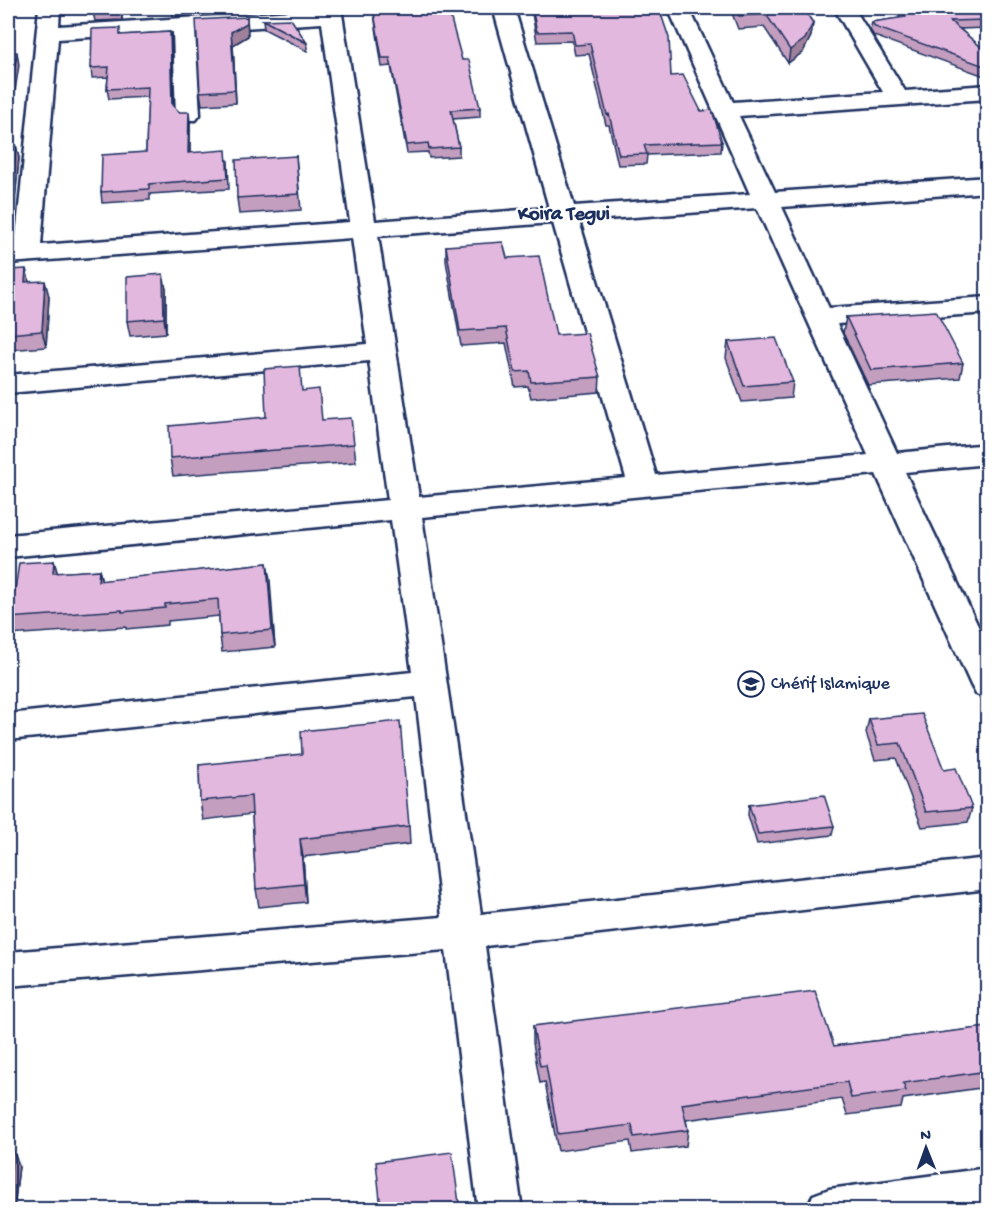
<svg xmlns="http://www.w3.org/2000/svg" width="995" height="1217" font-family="'Gochi Hand',sans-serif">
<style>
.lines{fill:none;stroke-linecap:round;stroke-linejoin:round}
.minor-casing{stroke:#1b2f5e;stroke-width:5}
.minor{fill:#fff;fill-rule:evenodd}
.wall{fill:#c39ebf;stroke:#1b2f5e;stroke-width:1.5}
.shaded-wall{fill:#9f819b;stroke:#1b2f5e;stroke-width:1.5}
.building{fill:#e3b8de;stroke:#1b2f5e;stroke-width:1.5}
.labels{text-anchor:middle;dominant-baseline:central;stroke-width:4.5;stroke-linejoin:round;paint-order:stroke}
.poi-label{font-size:18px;fill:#1b2f5e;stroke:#fff;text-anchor:start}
.far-district-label{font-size:20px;font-weight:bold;fill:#1b2f5e;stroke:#fff}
</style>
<rect width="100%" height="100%" fill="#fff"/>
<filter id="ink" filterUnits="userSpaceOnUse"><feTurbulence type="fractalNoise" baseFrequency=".0167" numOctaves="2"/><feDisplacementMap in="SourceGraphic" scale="12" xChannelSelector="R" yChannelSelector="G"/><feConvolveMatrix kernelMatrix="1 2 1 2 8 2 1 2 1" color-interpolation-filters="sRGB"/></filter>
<g filter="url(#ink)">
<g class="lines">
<!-- minor casing -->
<g class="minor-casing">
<path id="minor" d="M39,8H60L59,26L341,8L375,221L549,208L493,8H514L574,206L750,194L668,8H689L733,102L883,92L834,8H854L905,91L988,85V99L739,116L775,192L988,177V192L782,207L829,308L988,297V313L837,324L897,453L988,444V464L905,472L988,647V698L976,694L971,685L876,474L422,517L481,914L988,858V889L485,946L522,1210H478L446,950L8,986V952L442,917L416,697L8,740V714L412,672L391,520L8,557V535L388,500L369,361L8,393V375L367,344L352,238L8,263V247H15ZM322,23L350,222L41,245L58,39L173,32L176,115L180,120H196L200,115L195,31ZM757,208L868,455L656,475L579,221ZM553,223L626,478L419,497L378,236Z
M988,1168V1210H807L813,1195L829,1189Z"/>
</g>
<!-- minor -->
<use href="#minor" class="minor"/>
</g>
<!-- wall -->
<path class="wall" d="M94,8H123L122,20L95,21L93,13Z
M172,8H280L281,10L173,16Z
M531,8H659L671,76L701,111L722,142L721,152L647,155L646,164L618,165L609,125H606L589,54L575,55L572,41L537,42Z
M730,8H803L813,23L811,36L803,52L788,63L764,27L738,29Z
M898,8H987V28L960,29L987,52V77L874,36L870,30L872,22L900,18L897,13Z
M374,13L462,60L480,108V117L453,119L459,147V156L429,158L428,152L407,153L391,66L382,67L375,21Z
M247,17L248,36L233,45L236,103L202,105L200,92Z
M263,20L307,43V51L264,29Z
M170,32L171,42L173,106L190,122V153L228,160L229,189L150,194V200L102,203L101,192L146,152L148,97L109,99L107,89L108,77L92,78L91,68L121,35Z
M16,145L19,158L12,231H8V146Z
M296,156L301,210L239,214L237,198Z
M446,246L507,258L556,335L600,377L599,392L531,398L528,386L515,387L506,343L461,346L446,261Z
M8,270L29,282L49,296L46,347L8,350Z
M166,289V333L130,336L127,321Z
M846,317L963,363L960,378L868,385L843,333Z
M728,342L793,382L791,398L742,402L726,358Z
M302,391L322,420L354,444L356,462L173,476L170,458L266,417Z
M54,561L57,573L99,570L102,581L267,563L275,647L222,652L220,635L219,616L168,621V625L126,629V627L8,635V590H15Z
M869,719L944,770L972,808L968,822L922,827L896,758L875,760L866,733Z
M199,765L409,826L410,844L303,857L306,902L259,907L256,889L252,814L203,820L200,801Z
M749,805L834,826L832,835L757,844L748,815Z
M533,1026L834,1046L987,1027V1087L903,1099L901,1108L847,1115L842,1099L686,1120L688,1130L686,1146L632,1153L630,1141L558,1151L545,1082L540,1083L533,1043Z
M8,1150H13L19,1166L14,1209H8Z
M459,1203V1209H381Z"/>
<!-- shaded-wall -->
<path class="shaded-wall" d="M121,8H123L122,20L121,11Z
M247,17L248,36L233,45L236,103L231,32Z
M813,23L811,36L803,52L788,63L790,50Z
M170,32L171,42L174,115L172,105Z
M17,52L19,65L8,136V105Z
M189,112L190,122V163L188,153Z
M16,145L19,158L12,231L9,217Z
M26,269L30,284L25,282Z
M163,274L166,289V333L164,318Z
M45,281L49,296L46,347L42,331Z
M54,561L59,578L53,573Z
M267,563L270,580L275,647L272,630Z
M99,570L103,587L98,581Z
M300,839L303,857L306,902L304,884Z
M13,1150L19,1166L14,1209H11L8,1202V1189Z"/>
<!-- building -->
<path class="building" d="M94,8H121V11L93,13Z
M386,8H448L462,60H469L480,108L451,110L459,147L429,149L428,143L407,145L390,58H382L374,13L386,12Z
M532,8H659L669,38L671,76L683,75L701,111L712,110L722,142L644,145L647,154L619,155L609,114L607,115L590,44L575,45L572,31L537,32Z
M736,8H803L813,23L805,39L790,50L766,14L739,16Z
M901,8H987V20L950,21L987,52V67L875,27L872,22L906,17Z
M247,17V23L231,32L235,90L200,92L196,20Z
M291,19L307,43L263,20Z
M120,28V35L170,32L172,105L179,112H189L188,153L226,150L228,178L149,184V189L101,192L102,155L146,152L148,87L107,89L109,67L91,68L92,29Z
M17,52L8,105V53Z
M16,145L9,217H8V146Z
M296,156L299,194L237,198L236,160Z
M503,242L507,258L539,256L556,335L587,333L600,377L531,382L529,371L515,372L506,328L460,331L446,246Z
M26,269L25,282L45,281L42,331L8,334V270Z
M163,274L164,318L127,321V277Z
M936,311L963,363L871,370L846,317Z
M776,338L793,382L744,386L728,342Z
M300,366L302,391L319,389L322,420L351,418L354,444L170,458L169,426L266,417L264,369Z
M54,561L53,573L99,570L98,581L267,563L272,630L220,635L218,599L165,604V608L122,612V610L8,618V590H15L19,563Z
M922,714L944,770L956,768L972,808L926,812L900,743L878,745L869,719Z
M400,721L409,826L300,839L304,884L256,889L251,796L200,801L199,765L302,754L301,731Z
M824,795L834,826L758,834L749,805Z
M815,991L834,1046L987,1027V1071L903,1083L906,1091L851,1098L847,1082L682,1104L688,1130L634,1137L632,1125L558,1134L546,1065L540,1066L533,1026Z
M8,1150H13L8,1189Z
M452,1152L459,1203L406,1209H381L376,1162Z"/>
</g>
<!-- icons -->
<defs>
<g id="school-ring" transform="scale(1.35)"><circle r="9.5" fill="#fff" stroke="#1b2f5e" stroke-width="1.5"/><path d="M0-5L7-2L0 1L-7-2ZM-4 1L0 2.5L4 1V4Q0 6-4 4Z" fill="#1b2f5e"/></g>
</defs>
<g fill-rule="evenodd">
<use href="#school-ring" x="751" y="684"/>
</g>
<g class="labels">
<!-- poi labels -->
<g class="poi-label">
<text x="771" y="684">Chérif Islamique</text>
</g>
<!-- far-district labels -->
<g class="far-district-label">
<text x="564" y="215">Koira Tegui</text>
</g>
</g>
<!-- margin -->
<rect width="995" height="1217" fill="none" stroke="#fff" stroke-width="30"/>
<rect x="15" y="15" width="965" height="1187" fill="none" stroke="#1b2f5e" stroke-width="2" filter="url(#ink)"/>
<!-- north arrow -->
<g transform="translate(926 1148) rotate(359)" stroke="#ffffff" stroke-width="4.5" paint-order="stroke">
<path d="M0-4.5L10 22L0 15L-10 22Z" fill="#1b2f5e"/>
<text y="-9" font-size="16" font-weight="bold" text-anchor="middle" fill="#1b2f5e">N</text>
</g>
</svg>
